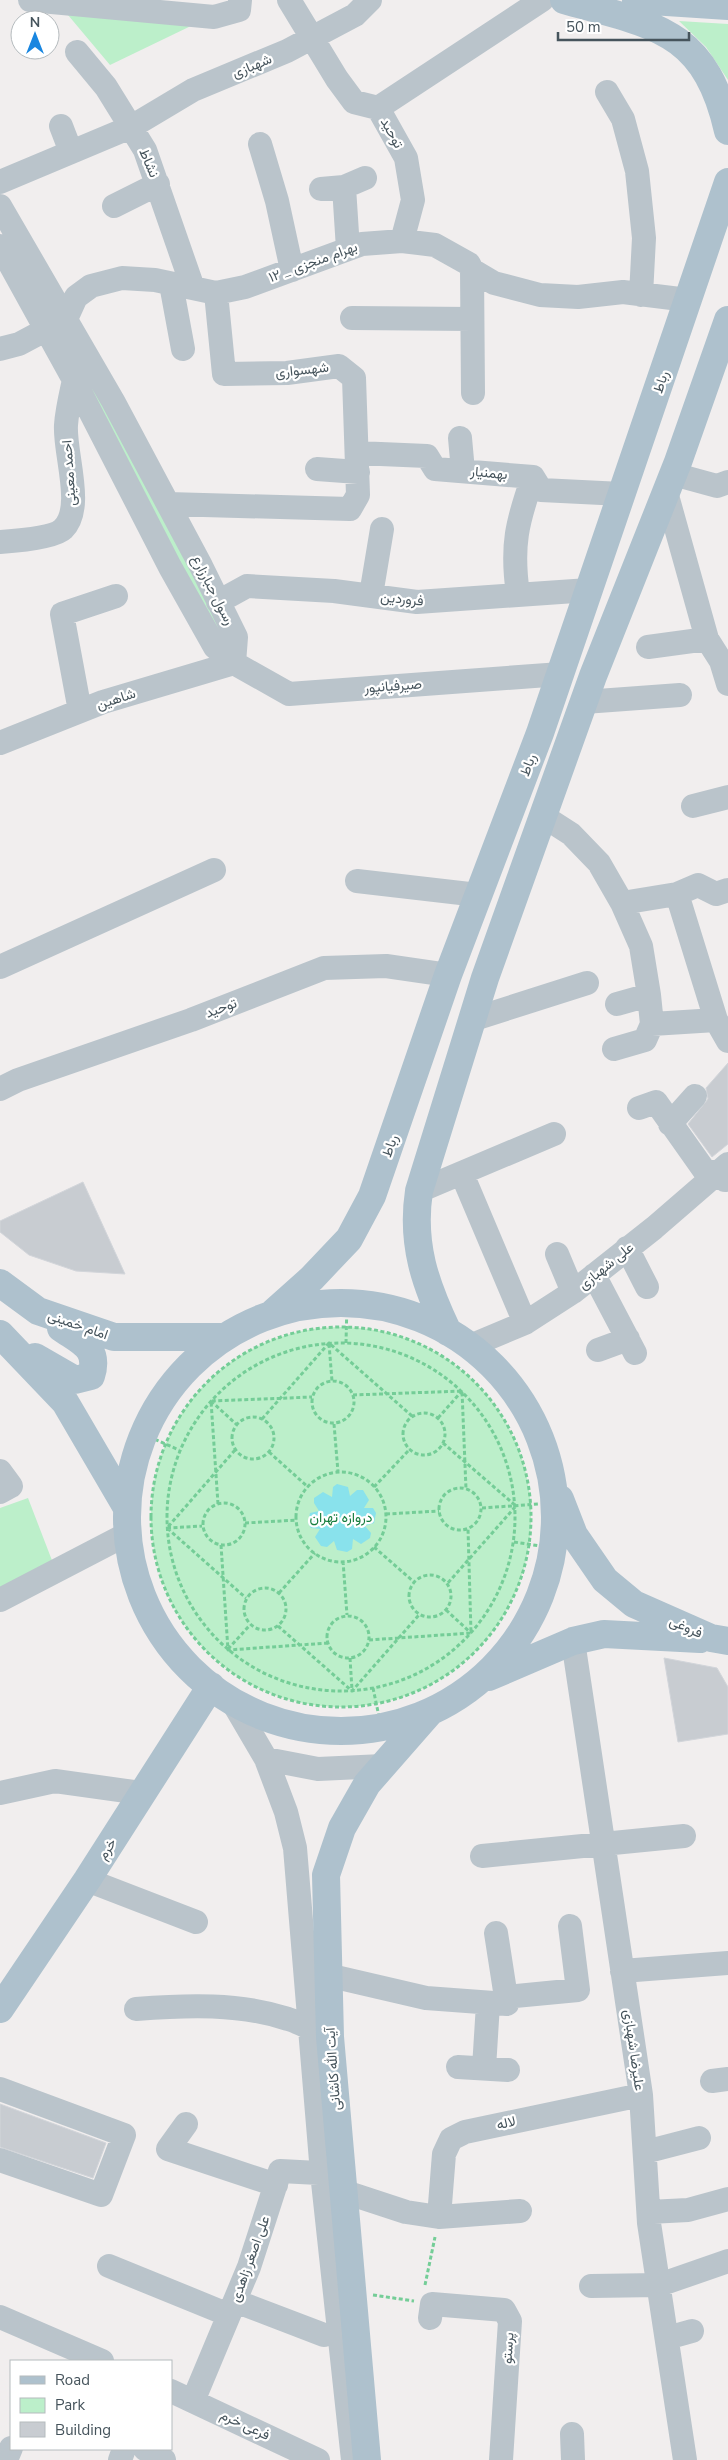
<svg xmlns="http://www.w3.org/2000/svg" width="728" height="2460" font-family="'Nunito Sans',Vazirmatn,sans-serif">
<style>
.green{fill:#bcefca}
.water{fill:#89e2ec}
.building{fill:#c8ccd1;stroke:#d2d5da}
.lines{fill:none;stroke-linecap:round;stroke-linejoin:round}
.path{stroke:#74cd97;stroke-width:3;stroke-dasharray:4 2.5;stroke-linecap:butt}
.minor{stroke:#bac4cb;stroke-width:24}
.major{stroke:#aec1cd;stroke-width:28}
.labels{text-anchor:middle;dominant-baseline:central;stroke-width:4.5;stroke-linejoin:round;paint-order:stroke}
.street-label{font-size:14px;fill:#46545c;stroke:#fff}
.park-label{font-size:14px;fill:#177d3e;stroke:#fff}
</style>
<rect width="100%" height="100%" fill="#f1eeee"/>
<!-- green -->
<path class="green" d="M68,15L195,24L110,65Z
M679,21L728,24V80L706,47Z
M64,327L229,637V652L55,333Z
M151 1517a190 190 0 1 1 380 0a190 190 0 1 1-380 0Z
M28,1498L53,1563L0,1589V1508Z"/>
<!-- water -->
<path class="water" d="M337,1484L348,1487L350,1496L357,1490H363L369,1500L364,1508H373L376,1513L374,1523L365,1526L371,1533L370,1538L361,1544L353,1539L352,1549L347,1552L337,1550L334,1541L327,1547L321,1546L315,1537L320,1529L311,1528L308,1523L310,1513L319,1511L314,1503V1498L323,1492L332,1497L333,1487Z"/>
<!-- building -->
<path class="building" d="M728,1063V1144L712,1157L688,1124L708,1099L706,1088Z
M83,1182L125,1274L76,1271L29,1255L0,1232V1221Z
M664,1658L717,1668L728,1687V1734L678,1742Z
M0,2104L106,2143L93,2178L0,2147Z"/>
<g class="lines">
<!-- path -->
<path class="path" d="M151 1517a190 190 0 1 1 380 0a190 190 0 1 1-380 0Z
M167 1517a174 174 0 1 1 348 0a174 174 0 1 1-348 0Z
M346,1343L347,1303
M329,1344L332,1381
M312 1402a21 21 0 1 1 42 0a21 21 0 1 1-42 0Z
M353,1395L462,1391L466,1489
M211,1401L236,1424
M403 1434a21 21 0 1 1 42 0a21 21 0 1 1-42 0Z
M232 1438a21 21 0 1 1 42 0a21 21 0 1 1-42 0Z
M438,1418L462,1391
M262,1419L329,1343L412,1416
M334,1424L338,1472
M143,1434L179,1450
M443,1443L516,1506L447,1584
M235,1450L167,1528L246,1598
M269,1452L308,1487
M296 1517a45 45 0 1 1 90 0a45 45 0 1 1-90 0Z
M374,1487L410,1449
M439 1509a21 21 0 1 1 42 0a21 21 0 1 1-42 0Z
M203 1524a21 21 0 1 1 42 0a21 21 0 1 1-42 0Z
M218,1504L211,1401L312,1397
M482,1508L539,1504
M386,1514L439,1511
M245,1523L297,1520
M167,1528L202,1526
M514,1542L553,1548
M221,1545L228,1650L328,1643
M374,1547L414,1582
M343,1561L347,1615
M409 1596a21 21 0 1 1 42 0a21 21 0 1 1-42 0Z
M244 1609a21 21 0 1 1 42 0a21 21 0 1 1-42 0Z
M279,1593L315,1553
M446,1610L471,1633
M327 1637a21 21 0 1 1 42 0a21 21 0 1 1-42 0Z
M278,1626L352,1691L419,1615
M369,1640L471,1633L468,1529
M228,1649L250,1625
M350,1658L352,1690
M373,1688L381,1726
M425,2285L435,2237
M373,2295L414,2301"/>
<!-- minor -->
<path class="minor" d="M30,0L214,17L239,10L240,0
M289,0L337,79L354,102L378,108L406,158L413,200L402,241
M77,52L106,87L145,150L193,288
M607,92L623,119L637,171L644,238L641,295
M378,108L542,0
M61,126L71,152
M260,144L277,201L292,270
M0,182L131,127L193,90L287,51L355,15L370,0
M344,187L348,249
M321,189L344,187L365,178
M0,206L113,401L201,566L236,637L234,663
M114,206L158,184
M0,246L74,380L170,567L215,647L234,663L289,694L561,674
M472,270L473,393
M171,284L183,349
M352,318L472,319
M0,349L19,344L66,319L76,297L91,286L122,278L155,280L216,293L245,287L362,244L402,241L435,245L469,264L472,270L494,283L540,295L578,297L623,292L688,300
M460,438L463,471
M357,453L427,456L435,469L533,477L541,490L622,494
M317,469L358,472
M673,474L717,486L728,482
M666,492L707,639L721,661L728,684
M168,504L350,509L358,495L354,378L339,366L287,373L224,374L216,293
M0,542C14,541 54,538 63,529C85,508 64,453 66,425C67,410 71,394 74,380
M518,594C511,546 517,522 533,477
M371,595L382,529
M218,602L247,586L334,591L417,602L589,590
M648,647L707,639
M584,702L680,695
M80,711L62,614L116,596
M0,743L103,702L234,663
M693,806L728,797
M543,816L571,834L599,863L622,903L641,946L649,995L652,1024L645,1040L614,1049
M357,881L478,895
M677,894L716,1020L728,1041
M622,903L677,894L698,885L716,894L728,890
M0,967L214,870
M617,1004L649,995
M471,1020L587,983
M652,1024L716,1020
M0,1089L18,1080L191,1020L324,968L386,966L448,975
M639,1108L656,1102L704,1170L717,1172L725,1180
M670,1124L695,1096
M462,1174L525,1323
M419,1191L554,1134
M627,1248L647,1287
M557,1254L573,1292
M594,1275L635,1353
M470,1346L525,1323L573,1292L654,1228L728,1164
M598,1350L628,1339
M0,1471L11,1486L0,1492
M0,1600L127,1534
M573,1641L641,2095L649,2223L685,2460
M232,1701L266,1759L286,1812L295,1848L322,2173L353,2460
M266,1759L318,1769L383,1766
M0,1793L55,1781L141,1793
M482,1856L684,1836
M87,1880L196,1922
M622,1971L728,1963
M327,1975L426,1998L507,2004L496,1933
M506,1997L578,1990L570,1926
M136,2009C187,2005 239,2003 288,2019C299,2022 309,2028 319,2033
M458,2067L508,2070
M484,2068L488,2004
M712,2081L728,2079
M0,2089L124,2135L101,2195L0,2160
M186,2124L168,2149L276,2185
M645,2152L699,2138
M342,2191L406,2212L439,2217L520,2211
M649,2212L688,2210L728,2199
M439,2217L444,2154L451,2139L465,2132L641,2095
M109,2266L229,2315
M591,2286L659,2285L728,2261
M235,2301L324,2335
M0,2317L102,2361
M430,2318L432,2304L504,2310L510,2321L501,2460
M667,2338L692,2331
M171,2391L318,2460
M193,2401L249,2267L280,2171L338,2174
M572,2434L573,2460
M145,2449L164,2460
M6,2460L11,2448
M120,2460L124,2449"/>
<!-- major -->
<path class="major" d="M564,0C652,25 705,28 728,131
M636,0L728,6
M0,1283L38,1311L114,1337H225
M127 1517a214 214 0 1 1 428 0a214 214 0 1 1-428 0Z
M274,1312L312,1278L349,1239L372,1196L448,975L540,733L728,182
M448,1332C425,1284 411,1244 419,1191L485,978L593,676L678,462L728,320
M0,1334L65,1402L127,1508
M35,1357L75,1380L91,1376C100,1348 81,1342 61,1328
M560,1499L574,1535L605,1580L634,1604L711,1638L728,1641
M489,1677L573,1641L604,1634L700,1639
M0,2009L87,1880L211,1686
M367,2460L330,2037L326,1875L342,1828L367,1784L430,1712"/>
</g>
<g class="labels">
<!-- street labels -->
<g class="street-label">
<text transform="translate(252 66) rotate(-22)">شهبازی</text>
<text transform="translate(392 133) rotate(61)">توحید</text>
<text transform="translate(149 163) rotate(67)">نشاط</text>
<text transform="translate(313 262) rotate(-20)">۱۲ _ بهرام منجزی</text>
<text transform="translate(302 370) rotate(-6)">شهسواری</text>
<text transform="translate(661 382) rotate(-72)">رباط</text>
<text transform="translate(69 473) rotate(-94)">احمد معینی</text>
<text transform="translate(489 473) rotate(5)">بهمنیار</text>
<text transform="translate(213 590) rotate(63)">رسول جبارزارع</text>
<text transform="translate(402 599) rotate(6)">فروردین</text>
<text transform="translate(393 686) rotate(-4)">صیرفیانپور</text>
<text transform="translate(116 699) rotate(-18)">شاهین</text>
<text transform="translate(528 765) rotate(-69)">رباط</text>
<text transform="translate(221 1008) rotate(-21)">توحید</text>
<text transform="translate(390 1146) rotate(-71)">رباط</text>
<text transform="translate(606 1266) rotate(-39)">علی شهبازی</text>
<text transform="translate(78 1325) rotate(19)">امام خمینی</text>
<text transform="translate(686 1627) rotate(24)">فروغی</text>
<text transform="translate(107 1849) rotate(-58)">خرم</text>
<text transform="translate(634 2050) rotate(82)">علیرضا شهبازی</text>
<text transform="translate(333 2069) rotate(-94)">آیت الله کاشانی</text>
<text transform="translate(506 2123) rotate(-13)">لاله</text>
<text transform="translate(250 2259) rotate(-70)">علی اصغر زاهدی</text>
<text transform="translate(508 2348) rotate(-86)">پرستو</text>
<text transform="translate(245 2425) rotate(25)">فرعی خرم</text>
</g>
<!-- park labels -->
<g class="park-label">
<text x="341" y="1517">دروازه تهران</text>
</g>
</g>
<!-- legend -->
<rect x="10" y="2360" width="162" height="90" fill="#ffffff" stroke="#b5bbbe"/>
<rect x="20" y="2376" width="25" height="8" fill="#aec1cd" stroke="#b5bbbe"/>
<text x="55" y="2385" font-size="15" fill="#46545c">Road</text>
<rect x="20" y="2398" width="25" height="15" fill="#bcefca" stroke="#b5bbbe"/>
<text x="55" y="2410" font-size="15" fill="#46545c">Park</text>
<rect x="20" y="2422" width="25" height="15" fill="#c8ccd1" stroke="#b5bbbe"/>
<text x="55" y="2435" font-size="15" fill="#46545c">Building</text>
<!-- north arrow -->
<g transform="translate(35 35)"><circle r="24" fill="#ffffff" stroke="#b5bbbe"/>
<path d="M0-4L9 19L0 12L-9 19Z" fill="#1986e0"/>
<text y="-8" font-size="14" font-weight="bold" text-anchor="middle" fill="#46545c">N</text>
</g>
<!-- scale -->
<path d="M558 32v8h131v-8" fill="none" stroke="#46545c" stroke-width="2.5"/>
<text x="566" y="32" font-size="15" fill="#46545c" stroke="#ffffff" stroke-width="4" paint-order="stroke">50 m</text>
</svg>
